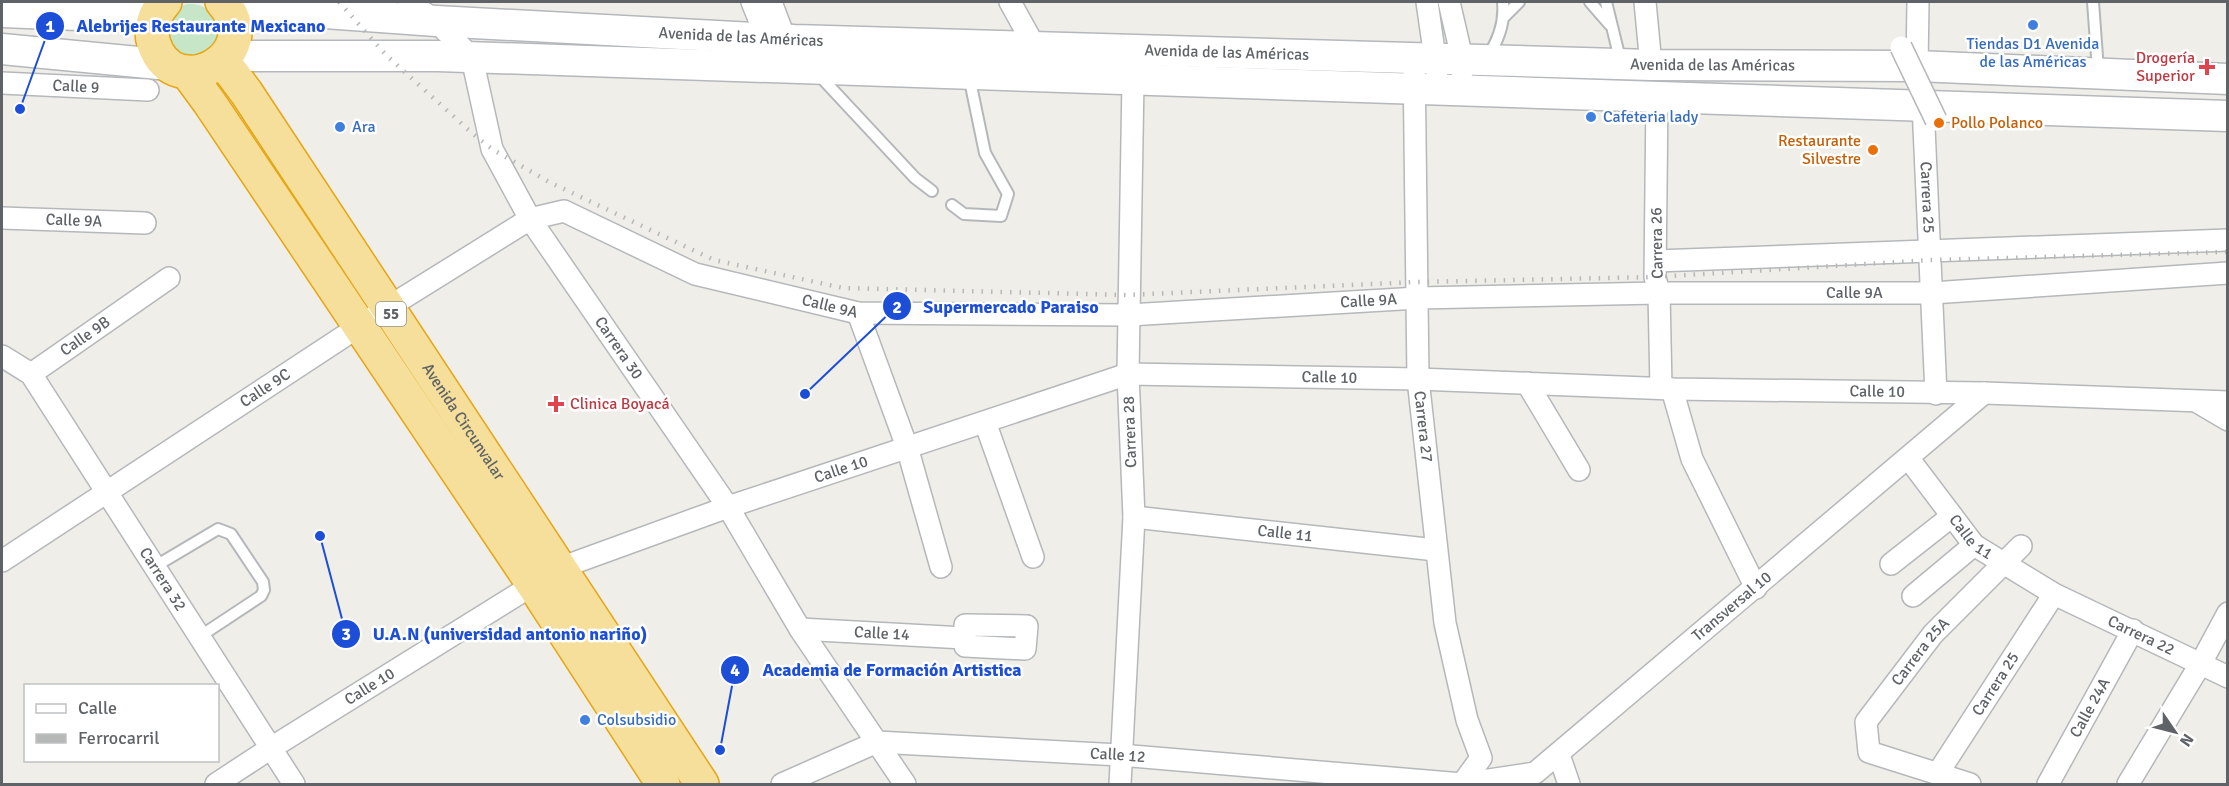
<svg xmlns="http://www.w3.org/2000/svg" width="2229" height="786" font-family="Signika,sans-serif">
<style>
.green{fill:#c7e5c7}
.lines{fill:none;stroke-linecap:round;stroke-linejoin:round}
.lane-casing{stroke:#b5b8bb;stroke-width:14}
.street-casing{stroke:#b5b8bb;stroke-width:24}
.secondary-casing{stroke:#b4b7bb;stroke-width:33}
.highway-casing{stroke:#e6a512;stroke-width:36}
.lane{stroke:#fff;stroke-width:10}
.street{stroke:#fff;stroke-width:21}
.secondary{stroke:#fff;stroke-width:30}
.highway{stroke:#f5df9a;stroke-width:33}
.rail{stroke:#b6b7b7;stroke-width:4.5;stroke-dasharray:1.5 8;stroke-linecap:butt}
.street-bridge-casing{stroke:#b5b8bb;stroke-width:24;stroke-linecap:butt}
.street-bridge{stroke:#fff;stroke-width:21}
.shop-dot{fill:#3f7fe0;stroke:#fff;stroke-width:2}
.health-dot{fill:#e0444e;stroke:#fff;stroke-width:2}
.food-dot{fill:#e8710a;stroke:#fff;stroke-width:2}
.labels{text-anchor:middle;dominant-baseline:central;stroke-width:5;stroke-linejoin:round;paint-order:stroke}
.shield{fill:#fff;stroke:#8f9295;stroke-width:1.5}
.shield-label{font-size:15px;font-weight:bold;fill:#5f6367}
.street-label{font-size:16px;fill:#5f6367;stroke:#fff}
.shop-label{font-size:16px;fill:#366cbe;stroke:#fff;text-anchor:start}
.health-label{font-size:16px;fill:#be3a42;stroke:#fff;text-anchor:end}
.food-label{font-size:16px;fill:#c56008;stroke:#fff;text-anchor:start}
.leader{fill:none;stroke:#1d4ed8;stroke-width:2}
.callout-dot{fill:#1d4ed8;stroke:#fff;stroke-width:2}
.mark-label{font-size:18px;text-anchor:middle;font-weight:bold;fill:#fff}
.callout-label{font-size:18px;text-anchor:middle;font-weight:bold;fill:#1d4ed8;stroke:#fff;stroke-width:5;stroke-linejoin:round;paint-order:stroke}
</style>
<rect width="100%" height="100%" fill="#f0eee8"/>
<!-- green -->
<path class="green" d="M187,4C206,3 212,13 220,28L213,51L188,59L168,43C168,24 167,12 187,4Z"/>
<g class="lines">
<!-- lane casing -->
<g class="lane-casing">
<path id="lane" d="M1590,2L1610,25
M1606,2L1621,63
M2093,2L2098,70
M1504,17L1519,2
M1487,57C1499,40 1505,23 1503,2
M818,74L915,178L932,191
M952,205L964,214L1001,216L1008,194L985,153L969,76
M154,567L218,529L231,534L263,582L264,590L261,596L199,637"/>
</g>
<!-- street casing -->
<g class="street-casing">
<g id="street">
<path id="s1" d="M409,2L436,21L472,58L492,149L530,219L728,507L800,629L905,784"/>
<path d="M752,2L767,39"/>
<path d="M771,2L785,39"/>
<path d="M1010,2L1035,47"/>
<path d="M1427,2L1437,72"/>
<path d="M1449,2L1462,58V72"/>
<path d="M1645,2L1651,65"/>
<path id="s2" d="M1918,2L1917,66L1923,105L1936,394"/>
<path id="s3" d="M1414,58L1418,379L1445,623L1467,720L1481,758L1462,784"/>
<path id="s4" d="M2,83L148,90"/>
<path d="M1657,98L1655,277L1659,293L1661,388"/>
<path id="s5" d="M2,218L145,223"/>
<path d="M1656,261L2228,240"/>
<path d="M858,313L907,447L941,567"/>
<path id="s6" d="M2,356L31,374L294,784"/>
<path id="s7" d="M31,374L169,278"/>
<path d="M1527,383L1579,470"/>
<path d="M1672,389L1692,459L1756,588"/>
<path d="M2199,403L2228,420"/>
<path d="M985,422L1033,557"/>
<path id="s8" d="M1909,459L1974,545L2054,594L2228,677"/>
<path id="s9" d="M1134,517L1436,550"/>
<path id="s10" d="M2,561L387,308L530,219L564,211L695,274L858,313L1129,315L1418,298L1659,293H1932L2228,273"/>
<path d="M1891,564L1952,516"/>
<path d="M1913,596L1974,545"/>
<path d="M965,625L1027,626L1025,649L965,646Z"/>
<path id="s11" d="M800,629L964,638"/>
<path d="M1559,755L1569,784"/>
<path id="s12" d="M1938,773L2054,594"/>
<path id="s13" d="M216,784L271,748L560,568L728,507L1128,374L1418,379L1672,389L1984,393L2228,402"/>
<path id="s14" d="M782,784L877,742L1120,755L1462,784L1535,773L1984,393"/>
<path d="M1120,784L1134,517L1128,374L1133,80"/>
<path id="s15" d="M1970,784L1869,752L1866,722L1933,634L2021,546"/>
<path id="s16" d="M2048,784L2133,630"/>
<path d="M2128,784L2201,663L2228,613"/>
</g>
</g>
<!-- secondary casing -->
<g class="secondary-casing">
<g id="secondary">
<path id="s17" d="M226,6L436,21L794,40L1651,65L1917,66L2228,79"/>
<path d="M2,12L154,18"/>
<path d="M2,49L169,65"/>
<path d="M227,56H438L2228,116"/>
</g>
</g>
<!-- highway casing -->
<g class="highway-casing">
<g id="highway">
<path d="M165,2C154,14 149,29 154,44C175,106 269,54 222,2"/>
<path id="s18" d="M222,60L246,92L702,784"/>
<path d="M187,72L209,102L533,584L663,784"/>
</g>
</g>
<!-- lane -->
<use href="#lane" class="lane"/>
<!-- street -->
<use href="#street" class="street"/>
<!-- secondary -->
<use href="#secondary" class="secondary"/>
<!-- highway -->
<use href="#highway" class="highway"/>
<!-- rail -->
<path class="rail" d="M339,2L386,55L473,134L492,149L549,182L714,260L843,288L1126,295L1417,282L1655,277L1930,260L2228,252"/>
<!-- street-bridge casing -->
<g class="street-bridge-casing">
<path id="street-bridge" d="M1901,47L1936,120"/>
</g>
<!-- street-bridge -->
<use href="#street-bridge" class="street-bridge"/>
</g>
<!-- markers -->
<g class="shop-dot">
<circle cx="2033" cy="25" r="6"/>
<circle cx="1591" cy="117" r="6"/>
<circle cx="340" cy="127" r="6"/>
<circle cx="585" cy="720" r="6"/>
</g>
<g class="health-dot">
<path d="M2204 58h6v6h6v6h-6v6h-6v-6h-6v-6h6z"/>
<path d="M553 395h6v6h6v6h-6v6h-6v-6h-6v-6h6z"/>
</g>
<g class="food-dot">
<circle cx="1939" cy="123" r="6"/>
<circle cx="1873" cy="150" r="6"/>
</g>
<g class="labels">
<!-- shield labels -->
<rect class="shield" x="376" y="302" width="30" height="24" rx="4.5"/>
<g class="shield-label">
<text x="391" y="314">55</text>
</g>
<!-- street labels -->
<g class="street-label">
<text stroke="none"><textPath href="#s17" startOffset="516">Avenida de las Américas</textPath></text>
<text stroke="none"><textPath href="#s17" startOffset="1002">Avenida de las Américas</textPath></text>
<text stroke="none"><textPath href="#s17" startOffset="1488">Avenida de las Américas</textPath></text>
<text stroke="none"><textPath href="#s4" startOffset="74">Calle 9</textPath></text>
<text stroke="none"><textPath href="#s2" startOffset="196">Carrera 25</textPath></text>
<text stroke="none"><textPath href="#s5" startOffset="72">Calle 9A</textPath></text>
<text transform="translate(1657 243) rotate(-91)">Carrera 26</text>
<text stroke="none"><textPath href="#s10" startOffset="1974">Calle 9A</textPath></text>
<text stroke="none"><textPath href="#s10" startOffset="1488">Calle 9A</textPath></text>
<text stroke="none"><textPath href="#s10" startOffset="948">Calle 9A</textPath></text>
<text stroke="none"><textPath href="#s7" startOffset="66">Calle 9B</textPath></text>
<text stroke="none"><textPath href="#s1" startOffset="414">Carrera 30</textPath></text>
<text stroke="none"><textPath href="#s13" startOffset="1208">Calle 10</textPath></text>
<text stroke="none"><textPath href="#s10" startOffset="315">Calle 9C</textPath></text>
<text stroke="none"><textPath href="#s13" startOffset="1756">Calle 10</textPath></text>
<text stroke="none"><textPath href="#s18" startOffset="435">Avenida Circunvalar</textPath></text>
<text stroke="none"><textPath href="#s3" startOffset="369">Carrera 27</textPath></text>
<text transform="translate(1130 432) rotate(-92)">Carrera 28</text>
<text stroke="none"><textPath href="#s13" startOffset="704">Calle 10</textPath></text>
<text stroke="none"><textPath href="#s9" startOffset="152">Calle 11</textPath></text>
<text stroke="none"><textPath href="#s8" startOffset="100">Calle 11</textPath></text>
<text stroke="none"><textPath href="#s6" startOffset="278">Carrera 32</textPath></text>
<text stroke="none"><textPath href="#s14" startOffset="1022">Transversal 10</textPath></text>
<text stroke="none"><textPath href="#s11" startOffset="82">Calle 14</textPath></text>
<text stroke="none"><textPath href="#s8" startOffset="298">Carrera 22</textPath></text>
<text stroke="none"><textPath href="#s15" startOffset="225">Carrera 25A</textPath></text>
<text stroke="none"><textPath href="#s12" startOffset="106">Carrera 25</textPath></text>
<text stroke="none"><textPath href="#s13" startOffset="182">Calle 10</textPath></text>
<text stroke="none"><textPath href="#s16" startOffset="87">Calle 24A</textPath></text>
<text stroke="none"><textPath href="#s14" startOffset="345">Calle 12</textPath></text>
</g>
<!-- shop labels -->
<g class="shop-label">
<text x="2033" y="44" text-anchor="middle">Tiendas D1 Avenida<tspan x="2033" dy="18">de las Américas</tspan></text>
<text x="1603" y="117">Cafeteria lady</text>
<text x="352" y="127">Ara</text>
<text x="597" y="720">Colsubsidio</text>
</g>
<!-- health labels -->
<g class="health-label">
<text x="2195" y="58">Drogería<tspan x="2195" dy="18">Superior</tspan></text>
<text x="570" y="404" text-anchor="start">Clinica Boyacá</text>
</g>
<!-- food labels -->
<g class="food-label">
<text x="1951" y="123">Pollo Polanco</text>
<text x="1861" y="141" text-anchor="end">Restaurante<tspan x="1861" dy="18">Silvestre</tspan></text>
</g>
</g>
<!-- callouts -->
<path class="leader" d="M20 109L50 26M805 394L897 306M320 536L346 634M720 750L735 670"/>
<g class="callout-dot">
<circle cx="20" cy="109" r="6"/>
<circle cx="805" cy="394" r="6"/>
<circle cx="320" cy="536" r="6"/>
<circle cx="720" cy="750" r="6"/>
<circle cx="50" cy="26" r="15"/>
<circle cx="897" cy="306" r="15"/>
<circle cx="346" cy="634" r="15"/>
<circle cx="735" cy="670" r="15"/>
</g>
<g class="mark-label">
<text x="50" y="32">1</text>
<text x="897" y="313">2</text>
<text x="346" y="640">3</text>
<text x="735" y="676">4</text>
</g>
<g class="callout-label">
<text x="201" y="32">Alebrijes Restaurante Mexicano</text>
<text x="1011" y="313">Supermercado Paraiso</text>
<text x="510" y="640">U.A.N (universidad antonio nariño)</text>
<text x="892" y="676">Academia de Formación Artistica</text>
</g>
<!-- border -->
<rect width="2229" height="786" fill="none" stroke="#5f6367" stroke-width="6"/>
<!-- legend -->
<rect x="24" y="684" width="195" height="78" fill="#ffffff" stroke="#bfc1c2" stroke-width="1.5"/>
<rect x="36" y="704" width="30" height="9" fill="#ffffff" stroke="#bfc1c2" stroke-width="1.5"/>
<text x="78" y="714" font-size="18" fill="#5f6367">Calle</text>
<rect x="36" y="734" width="30" height="9" fill="#b6b7b7" stroke="#bfc1c2" stroke-width="1.5"/>
<text x="78" y="744" font-size="18" fill="#5f6367">Ferrocarril</text>
<!-- north arrow -->
<g transform="translate(2175 732) rotate(125)" stroke="#ffffff" stroke-width="4.5" paint-order="stroke">
<path d="M0-4.5L10 22L0 15L-10 22Z" fill="#5f6367"/>
<text y="-9" font-size="16" font-weight="bold" text-anchor="middle" fill="#5f6367">N</text>
</g>
</svg>
